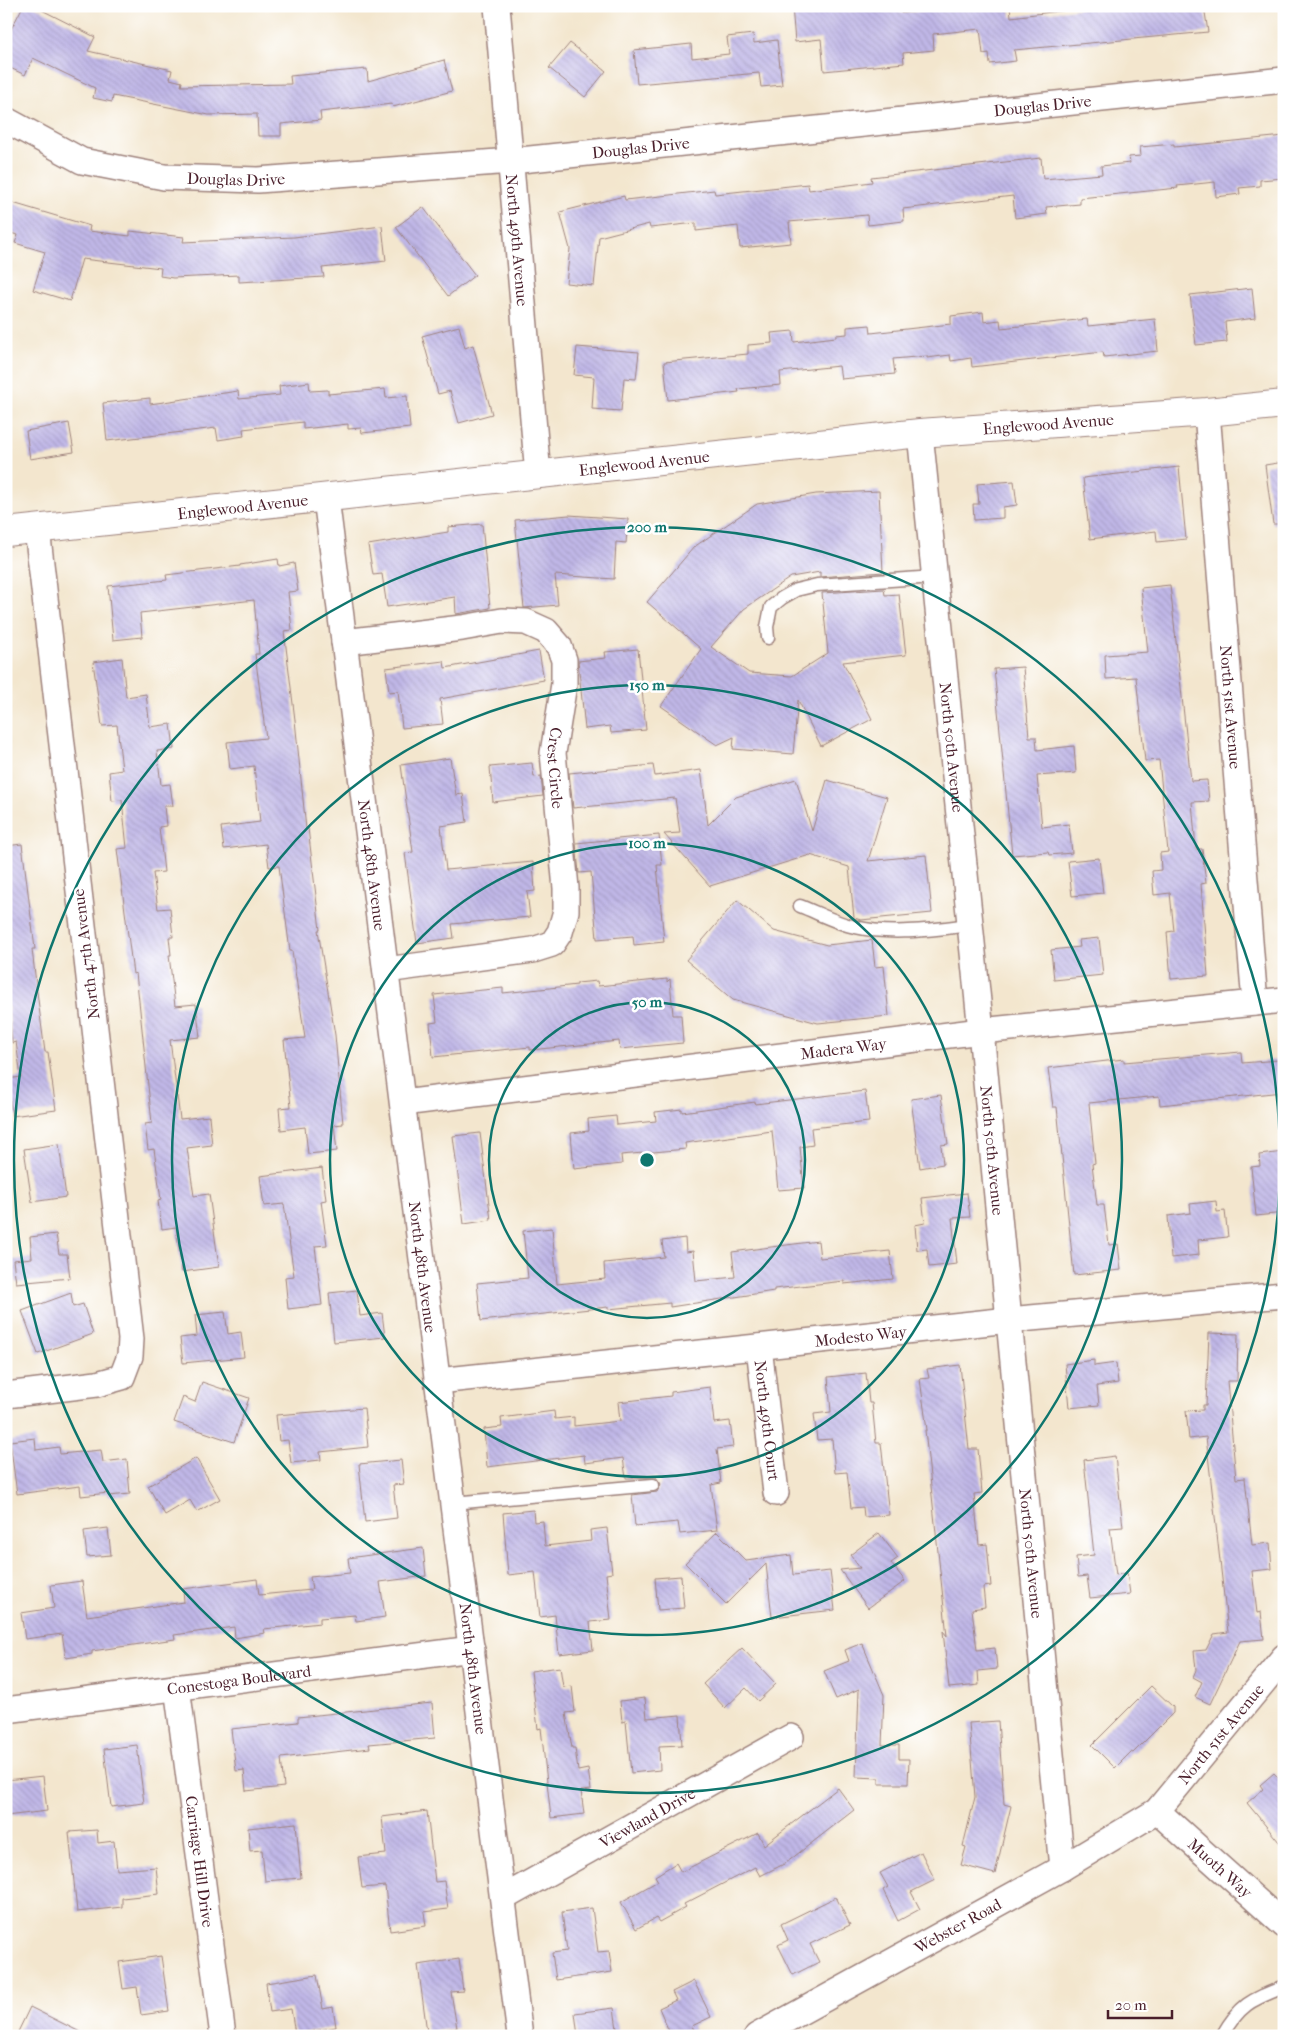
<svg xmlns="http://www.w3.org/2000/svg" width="1290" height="2042" font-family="'IM FELL French Canon',serif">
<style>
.building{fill:url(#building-back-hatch)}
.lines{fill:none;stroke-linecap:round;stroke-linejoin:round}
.lane-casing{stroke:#9e827c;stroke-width:15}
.street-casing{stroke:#9e827c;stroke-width:28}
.secondary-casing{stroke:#9e827c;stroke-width:30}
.lane{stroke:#fff;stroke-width:12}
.street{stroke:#fff;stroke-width:25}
.secondary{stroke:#fff;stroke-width:28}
.ring{fill:none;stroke:#0f766e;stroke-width:2.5}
.labels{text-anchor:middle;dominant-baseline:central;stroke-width:5;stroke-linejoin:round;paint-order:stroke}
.street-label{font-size:16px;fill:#4a1f2b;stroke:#fff}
.centre{fill:#0f766e;stroke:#fff;stroke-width:2.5}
.ring-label{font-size:15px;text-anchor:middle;font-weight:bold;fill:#0f766e;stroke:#fff;stroke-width:5;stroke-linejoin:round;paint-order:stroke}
</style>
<defs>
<pattern id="building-back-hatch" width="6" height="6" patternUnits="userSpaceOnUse" patternTransform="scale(1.25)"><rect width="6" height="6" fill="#c0b7e7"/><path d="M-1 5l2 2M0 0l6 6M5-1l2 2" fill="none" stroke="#a69dc6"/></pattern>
</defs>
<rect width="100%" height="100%" fill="#fff"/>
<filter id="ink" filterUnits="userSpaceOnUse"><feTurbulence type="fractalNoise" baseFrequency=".02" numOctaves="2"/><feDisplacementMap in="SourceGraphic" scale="10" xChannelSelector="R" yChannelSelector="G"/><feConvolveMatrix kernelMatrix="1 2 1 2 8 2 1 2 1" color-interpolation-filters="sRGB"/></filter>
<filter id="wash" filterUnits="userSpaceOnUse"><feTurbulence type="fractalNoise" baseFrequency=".0096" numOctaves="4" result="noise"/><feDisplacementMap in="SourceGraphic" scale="20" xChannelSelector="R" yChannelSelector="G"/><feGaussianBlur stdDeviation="1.12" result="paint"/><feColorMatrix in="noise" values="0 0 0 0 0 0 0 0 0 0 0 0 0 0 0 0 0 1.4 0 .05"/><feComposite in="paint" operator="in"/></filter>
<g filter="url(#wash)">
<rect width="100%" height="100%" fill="#f3e6ce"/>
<g id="blocks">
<!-- building -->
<path class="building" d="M23,6H34L95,37L88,51L172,70L170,79L182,82L181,86L291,84L290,76L367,69L368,81L444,60L452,91L393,107L392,104L320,112L321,120L281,124V136H258L257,114L209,115L113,96L112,102L93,98L95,88L33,58L25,75L6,66V39Z
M792,6H848V11L901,6V13L940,9V6H1010L1011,17L1100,6H1204L1208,32L1014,50L1016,61L990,64L989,53L983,54L980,29L933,34L934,50L903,53L904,63L824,71L821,39L795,42Z
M753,34L754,43L777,40L782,85L761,87L759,73L637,84L634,50L691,44L692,58L729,54L727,37Z
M570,43L606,71L585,97L549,68Z
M1284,136V178L1260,180V186L1239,188L1240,194L1216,197L1215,182L1177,186L1178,188L1080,198V204L1046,207L1047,214L1015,218L1013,196L903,209L904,221L868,225L867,215L789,222L791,243L740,248L738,226L696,231V223L650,228L649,224L599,237L594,286L566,283L570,249L560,212L624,196L625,200L714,190L715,194L808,184L809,190L872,182L871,177L1041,158L1043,179L1102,174L1101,166L1130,163L1129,157L1141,156L1140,147L1174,144V147Z
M6,201L90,226L89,231L130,236V231L184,237L183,242L294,237L382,226L386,261L322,268L324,277L239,282V275L173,278L160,276L161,268L82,259L70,301L33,290L45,252L15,243L18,235L6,232Z
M423,207L475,275L448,296L396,227Z
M1252,288L1255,318L1225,322L1227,342L1196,345L1190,295Z
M983,312L984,322L1000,320L1001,328L1087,319L1088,326L1155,319L1158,351L1104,357L1103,352L972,367L971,358L951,361L950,355L927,358V356L893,359L895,374L841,379L839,366L780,372L781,385L738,389L739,392L668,400L664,362L748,354V345L772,343L771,333L793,331L794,342L836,337V335L847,334V327L870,325L871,333L951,324V316Z
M459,326L465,348L473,345L492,414L459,423L450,391L438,394L422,336Z
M577,347L639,352L636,379L624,378L621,411L592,409L594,377L574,375Z
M309,382L310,391L328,390V394L385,389L386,398L407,396L410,428L362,433L361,428L348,429V424L303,429V422L243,429L244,436L218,440L216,428L107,441L103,403L150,398V404L238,391L239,399L280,395L279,386Z
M69,423L74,452L30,459L26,431Z
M1284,462V524H1273L1265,465Z
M1179,467L1186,539L1157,542L1156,531L1090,539L1083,478Z
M1014,481L1017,505L1003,507V518L974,520L973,504H979L977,484Z
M879,491L883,572L820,577V572L791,577L744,609L711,647L749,673L792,676L828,653L822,593L884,589L885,595L899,594L906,655L843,662L872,719L821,746L798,700L793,754L733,749L734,737L717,745L661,706L701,649L647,602L694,547L757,504L816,494Z
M569,515L628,519L626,543L616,542L614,579L555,575L558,605L524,608L515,520Z
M482,524L490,608L456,614L455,597L387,607L382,574L373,575L368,545L448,532V527Z
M278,559L279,566L294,563L298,591L288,592L292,630L284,631L295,720L306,829L308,828L320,930H318L335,1035L343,1124L334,1125L337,1151L308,1154L305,1127L281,1130L279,1108L291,1107L284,1040L305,1038L292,951H290L279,866L269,867L266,844L224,849L221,827L260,822L254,766L230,769L227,742L266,738L255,654H259L254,600L140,613L142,637L113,640L108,586L167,580L166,575L240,566V565Z
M1170,585L1191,781L1207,780L1209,801L1192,802L1196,849H1202L1206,883L1201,884L1208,976L1171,979L1167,932L1174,931L1170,893L1154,895L1152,871L1161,870L1160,853L1168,852L1159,760L1145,761L1136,677L1106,679L1105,655L1148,652L1141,588Z
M638,649L646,730L611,733L610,726L585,729L578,661L606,658L605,652Z
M539,651L544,680L440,699L443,724L402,728L398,691L389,692L386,668L444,661L445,668Z
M122,658L126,697L146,694L150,727L171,724L174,749L157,751L161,785L170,784L173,806H164L166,826L159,827L164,872L153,873L158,909L170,908L173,937H169L171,955H169L175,1006L196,1004L200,1037L170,1040L180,1119L209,1116L212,1145L187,1148L194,1196L209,1194L219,1267L182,1272L176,1227L162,1229L158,1201L161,1200L154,1149L148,1150L145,1124L152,1123L136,973L133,974L117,849L127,848L122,800L112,801L109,772L122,770L117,725L102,726L93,662Z
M1023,667L1029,737H1036L1037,750L1074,746L1076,773L1037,776L1042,827L1069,824L1072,853L1049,855L1048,852L1012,855L994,669Z
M450,758L456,795L463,794L467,822L441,826L446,870L533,862L535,891L527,892L530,917L452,924L454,938L417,943L405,853L413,852L401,765Z
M532,763L534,777L541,776L543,796L493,802L490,767Z
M653,765L655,776L701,770L708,825L736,797L796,779L812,831L827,780L887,797L868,861L926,855L932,913L861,920L854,918L849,867L810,855L710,886L664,834L680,833L675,798L573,808L569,773Z
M659,835L662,865H657L664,942L634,945L633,936L597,939L591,872L579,873L576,843Z
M22,844L35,949H32L37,992L45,1052H48L56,1110L12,1116L7,1079L21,1077L16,1042L12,1043L6,985V846Z
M1099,858L1103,893L1072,896L1068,861Z
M737,900L774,931L827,945L872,940L875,967L884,966L889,1016L818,1023L733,1000L686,960Z
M1099,938L1103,975L1054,980L1051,950L1080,947L1079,940Z
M667,979V982L670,979L673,1015H681L683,1043L620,1049L619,1041L530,1050V1047L433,1057L430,1023L437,1022L434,995L503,988V993L577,985V983L597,981L598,986Z
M1241,1052L1242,1063L1279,1060L1282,1092L1160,1105L1159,1096L1089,1103L1095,1163L1092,1164L1097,1205H1104L1109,1245L1118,1244L1121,1270L1074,1275L1057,1107H1053L1048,1068L1124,1059V1062Z
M865,1091L869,1122L811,1128L813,1145L800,1147L804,1188L778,1190L772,1131L685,1143L686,1149L621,1155L622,1164L574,1169L571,1133L589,1131L588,1119L616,1116L617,1125L656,1121L655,1112L682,1109V1112L755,1102V1104Z
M941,1095L948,1144L941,1145L943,1164L920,1168L911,1099Z
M480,1133L491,1220L464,1224L453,1136Z
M59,1144L66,1197L32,1202L24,1149Z
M1284,1152V1213L1256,1216L1251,1167L1260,1166L1259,1155Z
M322,1168L326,1200L321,1201L327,1245L315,1246L322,1305L288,1309L285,1277L294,1276L284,1204L264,1206L260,1176Z
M967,1193L970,1217L952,1218L957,1264L929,1267L927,1249L917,1250L915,1225L925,1223L922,1198Z
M1216,1201L1217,1212L1225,1211L1228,1237L1198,1240L1199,1255L1171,1258L1168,1216L1191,1213L1190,1204Z
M552,1228L557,1284L605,1279L604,1263L664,1257L662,1241L685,1238L686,1252L693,1251L696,1281L735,1277L732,1252L818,1241L820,1258L890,1251L893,1279L844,1284V1281L774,1289V1291L670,1307V1303L608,1309V1307L481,1321L477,1283L528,1278L523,1231Z
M56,1234L59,1254H67L70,1278L16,1283L13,1260L32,1258L30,1237Z
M357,1290L360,1316L382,1313L385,1337L334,1342L329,1293Z
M71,1293L73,1307L83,1304L93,1334L38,1354L22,1311Z
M225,1312L228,1334L241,1332L244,1357L183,1363L180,1338L197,1336L195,1315Z
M1209,1333L1238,1334L1237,1381H1227L1236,1479L1245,1478L1252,1545L1270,1543L1272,1569L1252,1571L1257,1613L1261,1612L1264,1639L1240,1641L1210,1704L1195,1697L1202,1682L1193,1677L1196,1670L1194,1651L1206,1650L1214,1634L1228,1632L1206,1437L1189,1439L1186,1411L1203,1410V1405H1206Z
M1094,1360V1366L1116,1363L1118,1383L1097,1386L1099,1405L1069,1408L1065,1364Z
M960,1365L969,1449H978L982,1493L974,1494L979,1545L987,1544L991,1586L983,1587L985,1607L972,1609L977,1650L995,1648L997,1669L978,1671L979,1685L949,1688L943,1631L947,1636L925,1430H927L920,1379L929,1378L927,1369Z
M866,1373L869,1403H872L876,1443H881L889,1515L864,1517L863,1507L851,1508L847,1472L835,1473L832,1439L817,1440L814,1414L831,1412L828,1377Z
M202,1382L249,1398L234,1442L174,1422L183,1397L195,1402Z
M710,1387L714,1423L730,1421L733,1447L717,1449L721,1483L711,1485L717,1530L680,1534L678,1522L635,1526L632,1495L657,1492L661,1484L656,1477L626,1478L623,1458L585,1463L584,1455L487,1467L484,1429L502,1427L501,1418L554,1411L555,1419L574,1417V1426L620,1421L618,1402L671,1396V1392Z
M364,1408L368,1447L320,1452L321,1460L291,1463L288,1440L279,1441L276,1415Z
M35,1438L36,1450L59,1447L60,1454L101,1450L103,1462L127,1459L130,1494L108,1496V1493L81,1496L80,1486L17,1494L10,1441Z
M1115,1456L1123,1527L1110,1528L1116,1575L1127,1573L1130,1594L1090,1598L1087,1576L1078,1577L1076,1557L1094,1555L1084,1460Z
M196,1458L220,1499L197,1512L190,1500L165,1515L148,1486Z
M401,1460L404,1484L393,1485L397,1518L365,1522L359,1464Z
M533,1510L534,1522L543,1521L545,1546L591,1541L590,1530L607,1528L612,1573L606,1574L611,1620L590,1622L593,1650L559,1654L555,1615L540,1617L535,1572L508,1575L503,1513Z
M108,1528L111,1555L87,1557L84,1531Z
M717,1532L746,1561L791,1555L793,1575L830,1571L835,1610L772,1617L766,1564L726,1604L685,1563Z
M879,1533L898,1558L891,1563L905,1581L868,1608L840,1570L860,1568L850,1555Z
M423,1548L426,1576L380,1582L385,1617L356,1621L355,1615L320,1618V1623L264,1629L265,1633L235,1638L234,1627L174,1635L175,1639L92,1651V1654L66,1658L62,1634L25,1639L21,1613L54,1608L51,1585L82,1581L87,1616L184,1602L183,1589L257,1579L259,1595L312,1590L310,1577L350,1573L348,1558Z
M681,1576L684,1608L658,1610L655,1578Z
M862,1643L884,1695L882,1745H899V1759H909L908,1784H879V1778L856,1777L859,1689L836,1699L824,1671L849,1661L845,1650Z
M742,1648L776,1684L758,1701L746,1688L725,1708L703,1684Z
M560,1667L563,1687L572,1686L575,1712L566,1713L572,1748H575L578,1771L588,1769L591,1790L581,1791L584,1814L551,1818L541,1728L538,1729L531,1671Z
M1151,1686L1173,1707V1713L1133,1753L1131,1752L1115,1768L1092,1745Z
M645,1698L647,1718L680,1715L682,1745L659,1746L660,1770L631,1773L626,1721L622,1722L620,1701Z
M432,1703L435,1738L369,1744L370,1748L281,1758L284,1787L246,1791L244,1770L236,1771L231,1729L298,1722V1717Z
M998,1721L1004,1804L1011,1806L995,1874L961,1865L966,1847L963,1846L975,1797L969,1723Z
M137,1745L144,1803L111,1807L104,1749Z
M1274,1773L1284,1784V1848L1247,1803L1263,1789L1260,1785Z
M43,1776L47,1811L6,1816V1780Z
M838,1788L854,1810L786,1863L760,1876L755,1867L684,1904L686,1907L659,1922L656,1918L636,1929L621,1902L658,1881L655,1876L676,1863L681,1872L758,1833L764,1845Z
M427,1811L435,1882L444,1881L448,1909L424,1912L426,1926L390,1931L385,1886L362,1888L358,1857L386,1854L382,1817Z
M296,1823L301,1878L265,1881L262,1850L250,1851L248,1828Z
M97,1830L98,1843L114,1841L117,1870L156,1867L159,1894L122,1898V1907L77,1912L69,1832Z
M921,1852L935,1880L911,1892L920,1909L898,1921L883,1890L888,1887L880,1873Z
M836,1897L850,1925L810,1944L819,1962L793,1975L778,1945L788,1940L781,1924Z
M592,1908L598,1952L609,1951L612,1972L556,1980L552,1953L567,1951L562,1912Z
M161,1956L169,2011L141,2015L137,1987L123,1989L119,1962Z
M459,1959L463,1991L451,1992L457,2028L427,2032L418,1965Z
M317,1975L323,2009L333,2007L336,2027L295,2034L291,2009L270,2012L266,1983Z
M694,1981L711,2017L692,2026L697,2036H671L659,2008L676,2000L672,1992Z
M30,2007L88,2036H16Z
M614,2008L618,2036H578L575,2013Z"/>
</g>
</g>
<g filter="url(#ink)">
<use href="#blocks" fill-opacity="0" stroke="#9e827c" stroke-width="1"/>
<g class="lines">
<!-- lane casing -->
<g class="lane-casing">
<path id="lane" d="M768,638L767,627L771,607L782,598L796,590L817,585L935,577
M800,906C818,913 836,923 855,927C893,936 933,929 971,925
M453,1503L653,1485
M1222,2036C1240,2004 1251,2000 1284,1987"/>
</g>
<!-- street casing -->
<g class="street-casing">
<g id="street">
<path id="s1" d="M497,6L538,475"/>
<path id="s2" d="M6,120L82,161L164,177L258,180L511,161L1284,80"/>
<path id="s3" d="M1207,412L1255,1003"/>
<path id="s4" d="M920,433L981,1031L1062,1868"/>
<path id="s5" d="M326,498L520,2036"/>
<path id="s6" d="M344,642L462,628L502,621L526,622L546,631L559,646L564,660V684L553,753L566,888V911L560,932L552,944L533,950L386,970"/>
<path id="s7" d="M403,1103L981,1031L1284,1000"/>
<path id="s8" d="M759,1347L776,1493"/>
<path id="s9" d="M438,1381L1009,1320L1284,1295"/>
<path d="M6,1395L97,1384L122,1377L130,1356L131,1339L37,529"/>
<path id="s10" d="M177,1687L223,2036"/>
<path id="s11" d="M6,1710L472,1649"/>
<path id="s12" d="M1157,1811L1284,1925"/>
<path id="s13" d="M503,1898L791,1737"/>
<path id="s14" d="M757,2036L1062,1868L1157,1811L1284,1657"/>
</g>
</g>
<!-- secondary casing -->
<g class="secondary-casing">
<g id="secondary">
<path id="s15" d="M6,532L920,433L1207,412L1284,404"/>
</g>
</g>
<!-- lane -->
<use href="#lane" class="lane"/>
<!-- street -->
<use href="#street" class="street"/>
<!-- secondary -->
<use href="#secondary" class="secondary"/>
</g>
</g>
<!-- distance rings -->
<g class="ring">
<circle cx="647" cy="1160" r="158"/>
<circle cx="647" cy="1160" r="317"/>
<circle cx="647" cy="1160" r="475"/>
<circle cx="647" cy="1160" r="633"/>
</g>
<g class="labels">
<!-- street labels -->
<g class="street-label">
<text stroke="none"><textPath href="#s2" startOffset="1052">Douglas Drive</textPath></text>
<text stroke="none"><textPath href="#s2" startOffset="648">Douglas Drive</textPath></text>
<text stroke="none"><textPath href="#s2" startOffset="242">Douglas Drive</textPath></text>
<text stroke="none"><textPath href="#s1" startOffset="235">North 49th Avenue</textPath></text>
<text stroke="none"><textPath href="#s15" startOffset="1048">Englewood Avenue</textPath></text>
<text stroke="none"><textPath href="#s15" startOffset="642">Englewood Avenue</textPath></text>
<text stroke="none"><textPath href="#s15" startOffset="238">Englewood Avenue</textPath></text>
<text stroke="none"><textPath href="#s3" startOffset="296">North 51st Avenue</textPath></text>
<text stroke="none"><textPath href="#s4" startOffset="316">North 50th Avenue</textPath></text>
<text stroke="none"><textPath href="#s6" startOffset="349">Crest Circle</textPath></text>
<text stroke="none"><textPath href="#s5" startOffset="370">North 48th Avenue</textPath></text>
<text transform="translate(86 954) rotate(-97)">North 47th Avenue</text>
<text stroke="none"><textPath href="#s7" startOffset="444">Madera Way</textPath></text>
<text stroke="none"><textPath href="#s4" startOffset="721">North 50th Avenue</textPath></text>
<text stroke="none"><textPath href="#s5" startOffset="775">North 48th Avenue</textPath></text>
<text stroke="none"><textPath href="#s9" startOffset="425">Modesto Way</textPath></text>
<text stroke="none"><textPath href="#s8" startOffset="74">North 49th Court</textPath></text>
<text stroke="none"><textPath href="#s4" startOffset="1126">North 50th Avenue</textPath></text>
<text stroke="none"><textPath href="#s5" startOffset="1180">North 48th Avenue</textPath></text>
<text stroke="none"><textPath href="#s11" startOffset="235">Conestoga Boulevard</textPath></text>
<text stroke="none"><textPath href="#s14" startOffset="559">North 51st Avenue</textPath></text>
<text stroke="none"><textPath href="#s13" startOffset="165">Viewland Drive</textPath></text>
<text stroke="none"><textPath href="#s10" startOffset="176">Carriage Hill Drive</textPath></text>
<text stroke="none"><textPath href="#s12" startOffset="85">Muoth Way</textPath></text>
<text stroke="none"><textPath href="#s14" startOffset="229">Webster Road</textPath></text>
</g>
</g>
<circle cx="647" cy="1160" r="8" class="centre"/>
<g class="ring-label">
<text x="647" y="532">200 m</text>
<text x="647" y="690">150 m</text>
<text x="647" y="848">100 m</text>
<text x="647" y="1007">50 m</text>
</g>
<!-- margin -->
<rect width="1290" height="2042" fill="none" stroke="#fff" stroke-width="25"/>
<!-- scale -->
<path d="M1108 2010v8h64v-8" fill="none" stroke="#4a1f2b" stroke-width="2.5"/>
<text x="1115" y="2010" font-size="15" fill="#4a1f2b" stroke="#ffffff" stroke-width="4" paint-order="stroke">20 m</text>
</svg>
